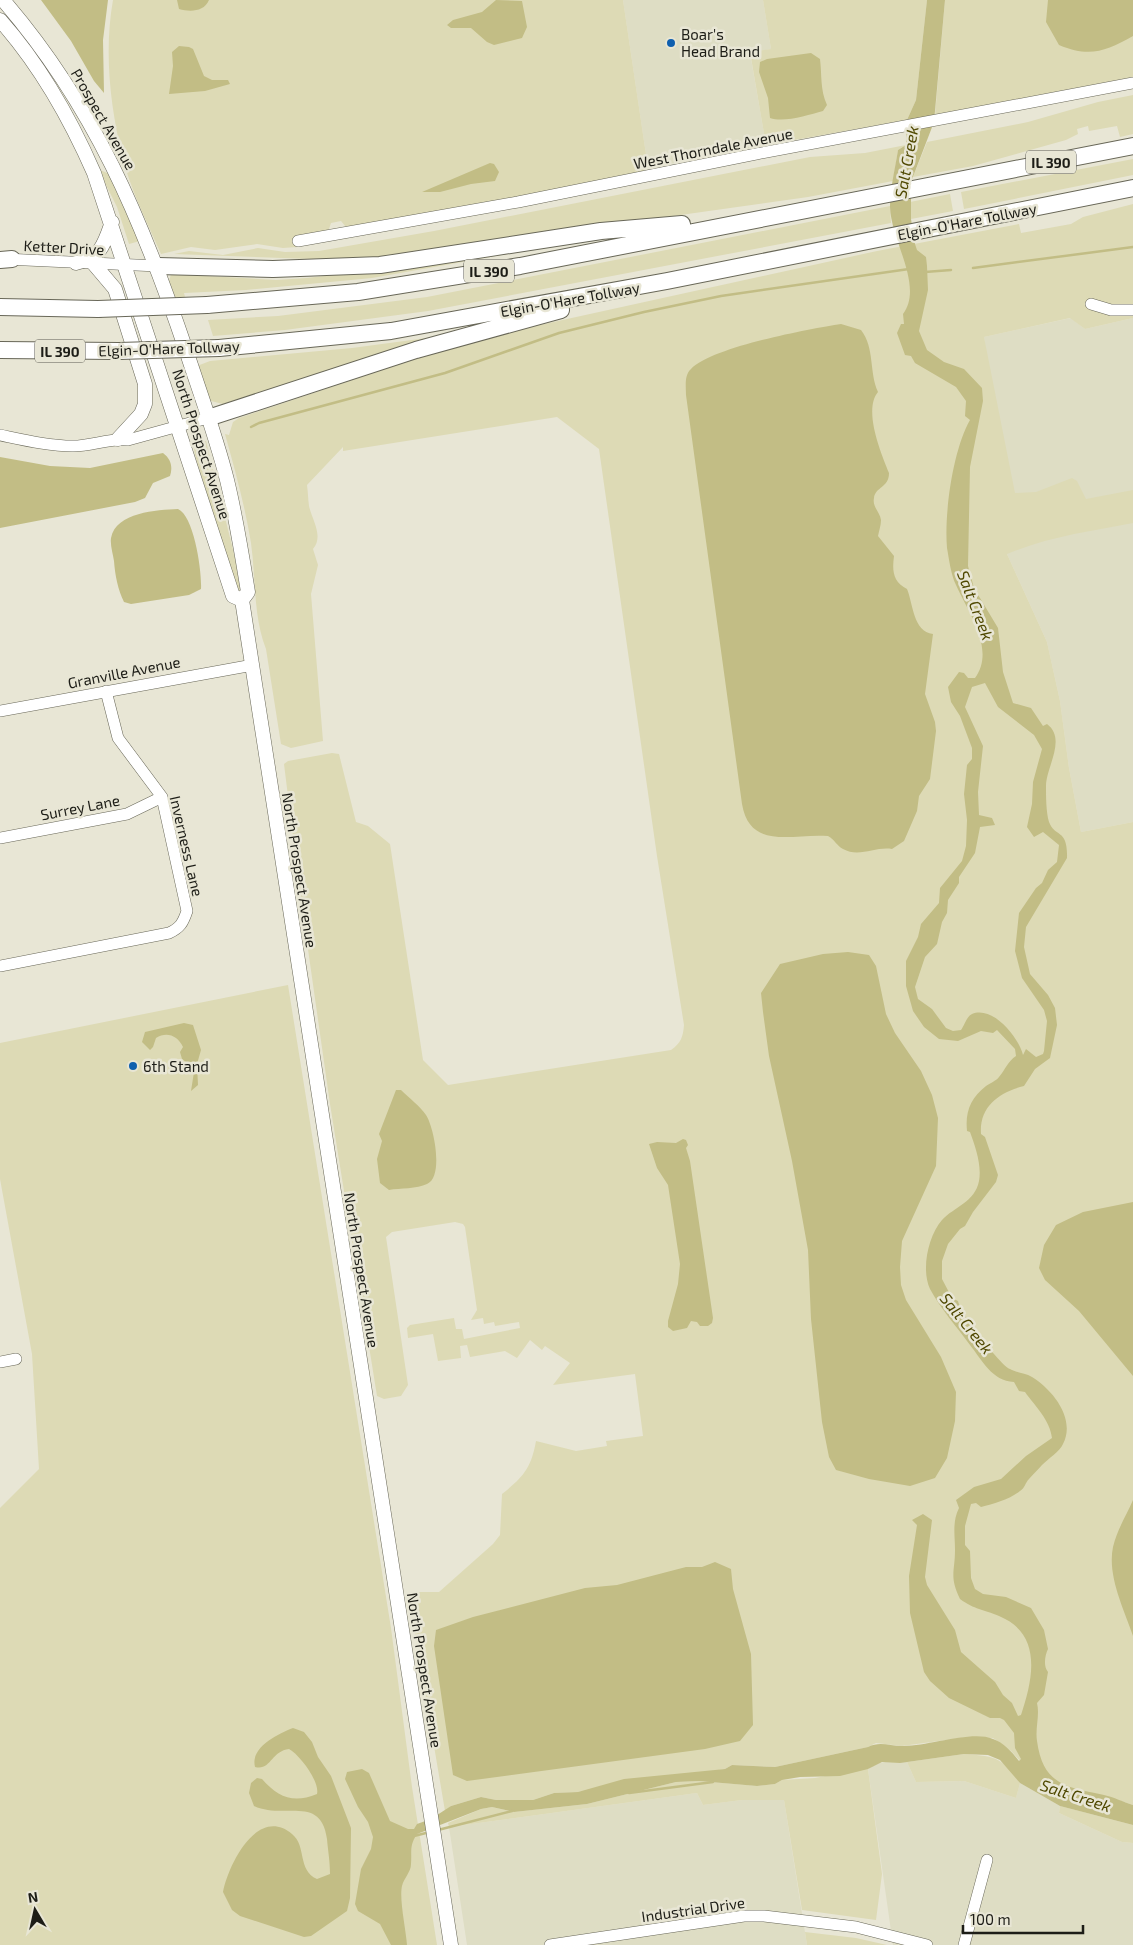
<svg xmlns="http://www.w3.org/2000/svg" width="1133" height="1945" font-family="'Exo 2',sans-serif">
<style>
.built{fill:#deddc4}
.green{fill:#dddab5}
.water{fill:#c2bd85;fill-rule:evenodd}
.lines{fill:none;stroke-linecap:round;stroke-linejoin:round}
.stream{stroke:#c2bd85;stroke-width:2.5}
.minor-casing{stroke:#686758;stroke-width:12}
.major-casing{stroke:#686758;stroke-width:15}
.highway-casing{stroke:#686758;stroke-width:18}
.minor{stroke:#fff;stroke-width:11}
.major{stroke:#fff;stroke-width:14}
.highway{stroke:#fff;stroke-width:16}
.highway-bridge-casing{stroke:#686758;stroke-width:18;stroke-linecap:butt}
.highway-bridge{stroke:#fff;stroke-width:16}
.poi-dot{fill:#0f5fae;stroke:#e8e6d5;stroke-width:2}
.labels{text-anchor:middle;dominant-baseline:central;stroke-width:5;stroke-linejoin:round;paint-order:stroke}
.shield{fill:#e8e6d5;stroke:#5a5950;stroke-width:1}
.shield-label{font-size:14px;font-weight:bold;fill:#1d1d17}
.poi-label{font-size:15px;fill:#1d1d17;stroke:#e8e6d5;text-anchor:start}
.street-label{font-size:15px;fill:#1d1d17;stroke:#e8e6d5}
.water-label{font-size:16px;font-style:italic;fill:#4f4800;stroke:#e8e6d5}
</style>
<rect width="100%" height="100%" fill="#e8e6d5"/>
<!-- built -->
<path class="built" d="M623,0H763L771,49L750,53L766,145L648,168Z
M1071,318L1085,329L1133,318V822L1081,832L1069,768L1060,701L1047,642L1007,554L984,337Z
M891,1761L907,1762L916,1782L964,1781L1016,1798L1020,1783L1060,1806L1059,1813L1122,1842L1133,1843V1945H893L868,1769L874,1764Z
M697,1793L703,1805L742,1800H784L807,1945H467L449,1827Z"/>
<!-- green -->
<path class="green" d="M113,0H623L648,168L643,171L441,212L346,227L341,221L331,223L329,229L325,231L295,236L297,247L283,248L257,244L215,250L191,247L161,254C147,222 130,189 122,155C110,105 104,51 113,0Z
M763,0H927L916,100L907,120L766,145L750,52L771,49Z
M945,0H1133V77L935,115Z
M1133,95V134L1120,137L1117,126L1089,131L1088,126L1077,129L1078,134L1066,140L973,166L913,177L927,142L1028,122L1098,102Z
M906,145L898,150L893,181L808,197L375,258L311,259L174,254L189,251L223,255L258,248L285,252L319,251L434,231L810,157L865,153Z
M1133,159V175L964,209L961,192Z
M100,170L112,175L140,241L129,244L117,207L99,171Z
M950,194L953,211L911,219L910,202Z
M1133,204V318L1085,329L1070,318L984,337L1015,493L1036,492L1072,478L1077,481L1086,499L1133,490V523C1091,531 1047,537 1007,554L1047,642L1060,701L1069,768L1081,832L1133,822V1805L1106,1796L1070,1789L1020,1761L1011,1751L993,1738L968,1737L902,1746L876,1743L868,1747L775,1767L732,1765L725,1769L578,1792L554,1793L533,1800H496L481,1797L451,1806L445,1811L408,1592H439L493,1544L500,1535L502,1494C523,1477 531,1469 536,1441L576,1451L607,1446L606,1441L643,1436L635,1374L553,1385L570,1363L545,1346L542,1350L530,1340L517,1358L505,1351L470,1357L467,1345L460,1346L461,1358L438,1361L433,1334L408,1338L407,1328L410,1325L454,1318L456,1329H462L464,1339L520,1328L519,1322L495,1326L494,1322L484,1324L483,1318L471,1320L477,1310L465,1227L463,1224L455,1222L392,1232L386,1237L408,1385L401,1396L384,1399L377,1396L330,1104L300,893L284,764L288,761L332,753L339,754L356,822L368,826L390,844L423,1060L448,1085L671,1050C681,1043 683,1037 684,1025L657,856L599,449L557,417L343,451V447L307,485C308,492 308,499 309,506C312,520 324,536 313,549L318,565L311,594L323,741L291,748L281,744L266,649C253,616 256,578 251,543C245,506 235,470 225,434L229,435L233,422L239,418L444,349L517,330L877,251L1019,224L1021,233L1071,224L1083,217Z
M890,206L891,223L428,311L285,330L213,336L208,320L278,316L427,297Z
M513,253L372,278L246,290L184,293L185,297H174L169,281L171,274L276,280L307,278Z
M427,338V340L223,404L211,401L208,398L197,366L210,361L352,348Z
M206,441L243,590L237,591L195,455L193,444Z
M288,985L391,1628L412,1787L437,1945H0V1508L39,1469L32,1354L0,1179V1043Z
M964,1754C995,1756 1002,1757 1020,1783L1016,1798L964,1781L916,1782L907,1762Z
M862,1769H868L882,1874L876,1920L802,1910L784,1800H742L703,1805L697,1793L449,1827L448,1823L481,1809L492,1807L514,1812L587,1804L676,1782L699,1781L758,1786L775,1784L782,1780L815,1778Z
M1060,1806L1133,1825V1843L1122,1842L1059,1813Z
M805,1932L856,1938L887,1945H807Z"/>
<!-- water -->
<path class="water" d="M41,0H108L103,40L104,93L94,81L71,41Z
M177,0H209C204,12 190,12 179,9Z
M496,0L522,1L527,27L522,38L494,45L487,42L471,28H451L447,25L453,20L482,12Z
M927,0H945L934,122L911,182V219L915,244L917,250L926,257L927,266L928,290L919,331L927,350L944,362L964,369L982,388L983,401L970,467L968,566L974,588L998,628L1003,672L1013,703L1031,708L1043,726L1047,724C1067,739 1046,767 1046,786C1046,796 1046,812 1049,822C1055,838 1068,828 1067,858L1026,927L1024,947L1030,974L1048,995L1055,1008L1057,1025L1050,1058L1035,1069L1024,1086C1000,1092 979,1106 981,1134L985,1137L998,1175L996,1182L973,1212L965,1226L960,1229L948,1244L942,1261V1279L952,1298L958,1301C960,1312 1000,1365 1010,1369C1017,1373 1025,1373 1032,1377C1053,1390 1076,1419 1063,1444C1060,1451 1048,1459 1042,1465C1038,1470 1033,1474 1029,1479C1025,1483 1025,1488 1020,1491C1010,1499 994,1504 981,1507L976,1503L971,1504L965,1526V1545L970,1551L971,1578L975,1589L983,1594L1006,1597L1031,1608L1044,1630L1048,1649C1045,1655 1043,1666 1048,1672L1044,1695L1037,1703C1040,1715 1035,1728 1037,1741C1043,1785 1066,1787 1104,1795C1114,1797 1123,1802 1133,1805V1825L1060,1806L1020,1783L1000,1760L988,1755L964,1754L900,1763L882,1762L868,1769L840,1776L800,1777L782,1780L775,1784L757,1786L699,1781L676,1782L587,1804L514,1812L492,1807L481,1809L417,1834C409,1846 412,1851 411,1864C411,1872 404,1878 402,1886C399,1899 406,1930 407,1945H391L380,1924L358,1911L355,1904L361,1869L371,1849L373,1837L368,1822L358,1807L345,1779L347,1772L362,1769L369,1773L390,1821L408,1829H414L417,1824L431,1819L451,1806L481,1797L496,1800H533L554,1793L578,1792L624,1779L725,1769L732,1765L775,1767L868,1747C880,1741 889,1746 902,1746C927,1747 971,1730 993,1739C1003,1742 1013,1753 1019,1761L1021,1759L1015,1748L1014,1733L1004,1720L1000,1718H990L949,1698L930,1681L924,1672L910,1613L909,1576L917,1525L912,1520L923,1514L932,1520L925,1577L927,1585L955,1630L961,1652L995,1682L1003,1695L1012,1703L1018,1716L1021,1715C1033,1679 1043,1634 999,1616C983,1609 975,1610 960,1599C949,1576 955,1572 955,1550C955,1535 952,1522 959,1508L956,1500L974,1487L1001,1479L1026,1456L1052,1438C1050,1420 1035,1406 1025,1392L1019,1391L1014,1382C992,1381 982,1360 970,1345C957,1327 940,1308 930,1289C921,1270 928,1236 942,1220C954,1207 975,1202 979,1181C982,1165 975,1146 970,1132L967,1131C965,1111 971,1098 986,1086C990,1083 996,1081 999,1077C1005,1070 1008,1061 1016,1056L1015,1049L997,1030L993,1033L981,1031L958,1041L939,1039L924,1027L913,1011L906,986V961L918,937L921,924L939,903L940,888L962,861L966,846L967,820L964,794L967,765L972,759V748L960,716L951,702L948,687L959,672L964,673L968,678H975C996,649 968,612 956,585C951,575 949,559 947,548C944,513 953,450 970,420L965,416L966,401L956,387L915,363L911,356L905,355L897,333L901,324H904L903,314C924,286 891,241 890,207C890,189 895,169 898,150L906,145L907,120L916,100ZM985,683L998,707L1034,735L1042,749L1033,782L1032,804L1027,827L1034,837L1043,832L1059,845L1057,862L1048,870L1042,883L1036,888L1019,913L1015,951L1022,978L1044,1010L1047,1021L1044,1051L1043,1054L1036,1057L1026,1049L1023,1055C1019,1038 993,1005 972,1014C967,1016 964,1026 961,1030L953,1031L946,1028L932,1009L918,999L915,987L925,957L937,944L942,922L947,913L948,900L959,883V877L975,853L980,827L995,825L992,818L979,815L978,792L983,746L965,707L972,687Z
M1048,0H1133V36C1106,51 1090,58 1059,45L1046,22Z
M179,46L189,47L193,49L204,76L212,80H228L230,84L205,91L169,94L173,66L172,52Z
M811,53L820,59C822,75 820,90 827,105L823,111C808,115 784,123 770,118L768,98L759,72L760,62L767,59Z
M490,163L494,164L499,172L495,181L471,184L440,192H422Z
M841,324L861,330C875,348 869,373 878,392C863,410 881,453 889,473C889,488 875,487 874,498C872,507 880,512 881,520C881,525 879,531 878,536L894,556C892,571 893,582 907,589C913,603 913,632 933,634L925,694L935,722L936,731L930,779L919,796L917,811L904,841L892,849C876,846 859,858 843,849C837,846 835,840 828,836C793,833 750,851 742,804L686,395C686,387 684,375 691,369C712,347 809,329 841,324Z
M163,453C171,459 173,467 170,476L153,483L145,498L135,502L0,528V457L50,466L90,468Z
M178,509C194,516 202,571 201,589L189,595L131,604L124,602C118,590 115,575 114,561C113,554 110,545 111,538C116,512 157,510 178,509Z
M848,952L869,955L876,966L886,1014L895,1033L921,1071L932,1095L938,1118L936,1166L902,1241L900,1267L901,1285L906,1300L941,1357L956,1392L955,1421L947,1458L935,1478L910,1486L869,1479L836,1470L829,1457L822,1422L811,1319L808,1250L792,1161L769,1056L763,1012L761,993L780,964L823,954Z
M184,1023L193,1025L201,1050L197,1064L198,1085L191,1091L194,1072L189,1064L182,1059L180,1052L183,1047C178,1036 167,1031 156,1038L153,1047L150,1050L142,1042L145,1032Z
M396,1090H401C409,1098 420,1106 426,1115C434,1127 444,1177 427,1184C417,1189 400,1188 389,1190L380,1183L377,1159L382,1141L379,1134Z
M683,1139L686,1140L688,1145L686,1148L690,1161L713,1318L712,1323L708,1326H700L697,1322L691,1321L687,1328L673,1331L668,1327V1321L678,1284L680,1264L668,1185L657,1168L649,1144L657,1142L676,1143Z
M1133,1202V1376L1079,1311L1045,1280L1039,1268L1044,1245L1056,1225L1083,1212Z
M1133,1500V1636C1124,1609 1107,1576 1113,1547C1117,1530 1126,1516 1133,1500Z
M715,1562L731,1569L733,1589L751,1654L753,1725L740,1741L705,1749L467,1781L453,1775L434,1646L436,1630L473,1617L585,1588L617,1585L686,1567H702Z
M293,1728L304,1732L312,1742L318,1757L331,1776L351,1828L350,1898L347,1911L311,1936L304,1937L240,1916L232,1910L223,1892C228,1866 257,1805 292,1834C307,1846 297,1870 317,1879L330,1874C330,1861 328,1851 327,1839C321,1794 284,1820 254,1806L249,1793L251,1783L257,1778L262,1779C278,1797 293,1804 317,1794C320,1782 300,1755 289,1749C271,1751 271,1771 255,1767C250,1747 278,1734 293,1728Z"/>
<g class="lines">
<!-- stream -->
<path class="stream" d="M973,268L1133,247
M925,272L951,270
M251,427L259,423L445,373L559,333L644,312L721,296L909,269
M629,1793L713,1782
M438,1830L512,1811
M414,1836L430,1832"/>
<!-- minor casing -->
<g class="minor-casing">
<path id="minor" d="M298,241L518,202L756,154L1133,83
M4,259L158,266
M1091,304L1111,310H1133
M0,435C24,440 49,446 73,446C92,446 109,438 128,440L208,418
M0,711L253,665
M0,838L127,814L162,797
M0,966L169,933C180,928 183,923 187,911L162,797L118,738L106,691
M0,1362L16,1359
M550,1945L744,1916H764L856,1927L927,1945
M964,1945L987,1860"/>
</g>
<!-- major casing -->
<g class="major-casing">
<path id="major" d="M3,0C94,105 142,220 186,350C200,393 216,436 227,480C236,517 242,555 248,592L242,600L451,1945
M0,20C40,65 70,118 94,173L233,596L242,600
M76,263C101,257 104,245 112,222
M93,263L115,289L145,384V404L141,414L118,439"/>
</g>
<!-- highway casing -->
<g class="highway-casing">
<path id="highway" d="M0,260L12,259
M158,266L273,269L380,265L601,231L682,224
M207,305L358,292L520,266L1133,146
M0,307L98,309
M219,348L391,331L479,315L667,281L1133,188
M0,350L119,351
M208,418L416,350L561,310"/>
</g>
<!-- minor -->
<use href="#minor" class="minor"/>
<!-- major -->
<use href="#major" class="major"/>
<!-- highway -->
<use href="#highway" class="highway"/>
<!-- highway-bridge casing -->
<g class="highway-bridge-casing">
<path id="highway-bridge" d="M98,309L207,305
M119,351L219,348"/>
</g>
<!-- highway-bridge -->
<use href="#highway-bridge" class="highway-bridge"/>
</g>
<!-- markers -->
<g class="poi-dot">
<circle cx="671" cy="43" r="5"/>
<circle cx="133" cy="1066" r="5"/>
</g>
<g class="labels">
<!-- shield labels -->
<g class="shield">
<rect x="1026" y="150.5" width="50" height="23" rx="4"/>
<rect x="464" y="259.5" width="50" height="23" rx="4"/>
<rect x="35" y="339.5" width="50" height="23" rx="4"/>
</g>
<g class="shield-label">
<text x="1051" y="162">IL 390</text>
<text x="489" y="271">IL 390</text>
<text x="60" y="351">IL 390</text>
</g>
<!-- poi labels -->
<g class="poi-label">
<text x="681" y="34">Boar's<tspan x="681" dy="17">Head Brand</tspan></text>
<text x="143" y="1066">6th Stand</text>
</g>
<!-- street labels -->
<g class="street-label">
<text transform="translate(104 119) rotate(60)">Prospect Avenue</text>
<text transform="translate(713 148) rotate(-11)">West Thorndale Avenue</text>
<text transform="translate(967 221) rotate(-11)">Elgin-O'Hare Tollway</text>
<text transform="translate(64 247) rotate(3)">Ketter Drive</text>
<text transform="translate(570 299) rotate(-10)">Elgin-O'Hare Tollway</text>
<text transform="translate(169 348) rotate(-2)">Elgin-O'Hare Tollway</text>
<text transform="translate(202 444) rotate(72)">North Prospect Avenue</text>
<text transform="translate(124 672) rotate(-11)">Granville Avenue</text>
<text transform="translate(80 807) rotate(-11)">Surrey Lane</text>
<text transform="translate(187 846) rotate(77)">Inverness Lane</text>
<text transform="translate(300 870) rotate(81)">North Prospect Avenue</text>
<text transform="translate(362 1270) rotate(81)">North Prospect Avenue</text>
<text transform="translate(425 1670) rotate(81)">North Prospect Avenue</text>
<text transform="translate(693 1909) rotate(-8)">Industrial Drive</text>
</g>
<!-- water labels -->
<g class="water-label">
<text transform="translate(906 162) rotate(-80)">Salt Creek</text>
<text transform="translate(976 605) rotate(69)">Salt Creek</text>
<text transform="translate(967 1323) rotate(51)">Salt Creek</text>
<text transform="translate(1076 1795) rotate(18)">Salt Creek</text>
</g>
</g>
<!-- north arrow -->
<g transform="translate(35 1910) rotate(351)" stroke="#e8e6d5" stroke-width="4" paint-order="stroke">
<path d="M0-4L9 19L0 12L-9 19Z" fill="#1d1d17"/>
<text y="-8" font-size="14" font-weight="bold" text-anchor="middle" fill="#1d1d17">N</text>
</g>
<!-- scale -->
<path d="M963 1925v8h120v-8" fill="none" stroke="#1d1d17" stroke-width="2.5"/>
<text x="970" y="1925" font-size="15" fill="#1d1d17" stroke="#e8e6d5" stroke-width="4" paint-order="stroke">100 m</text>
</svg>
